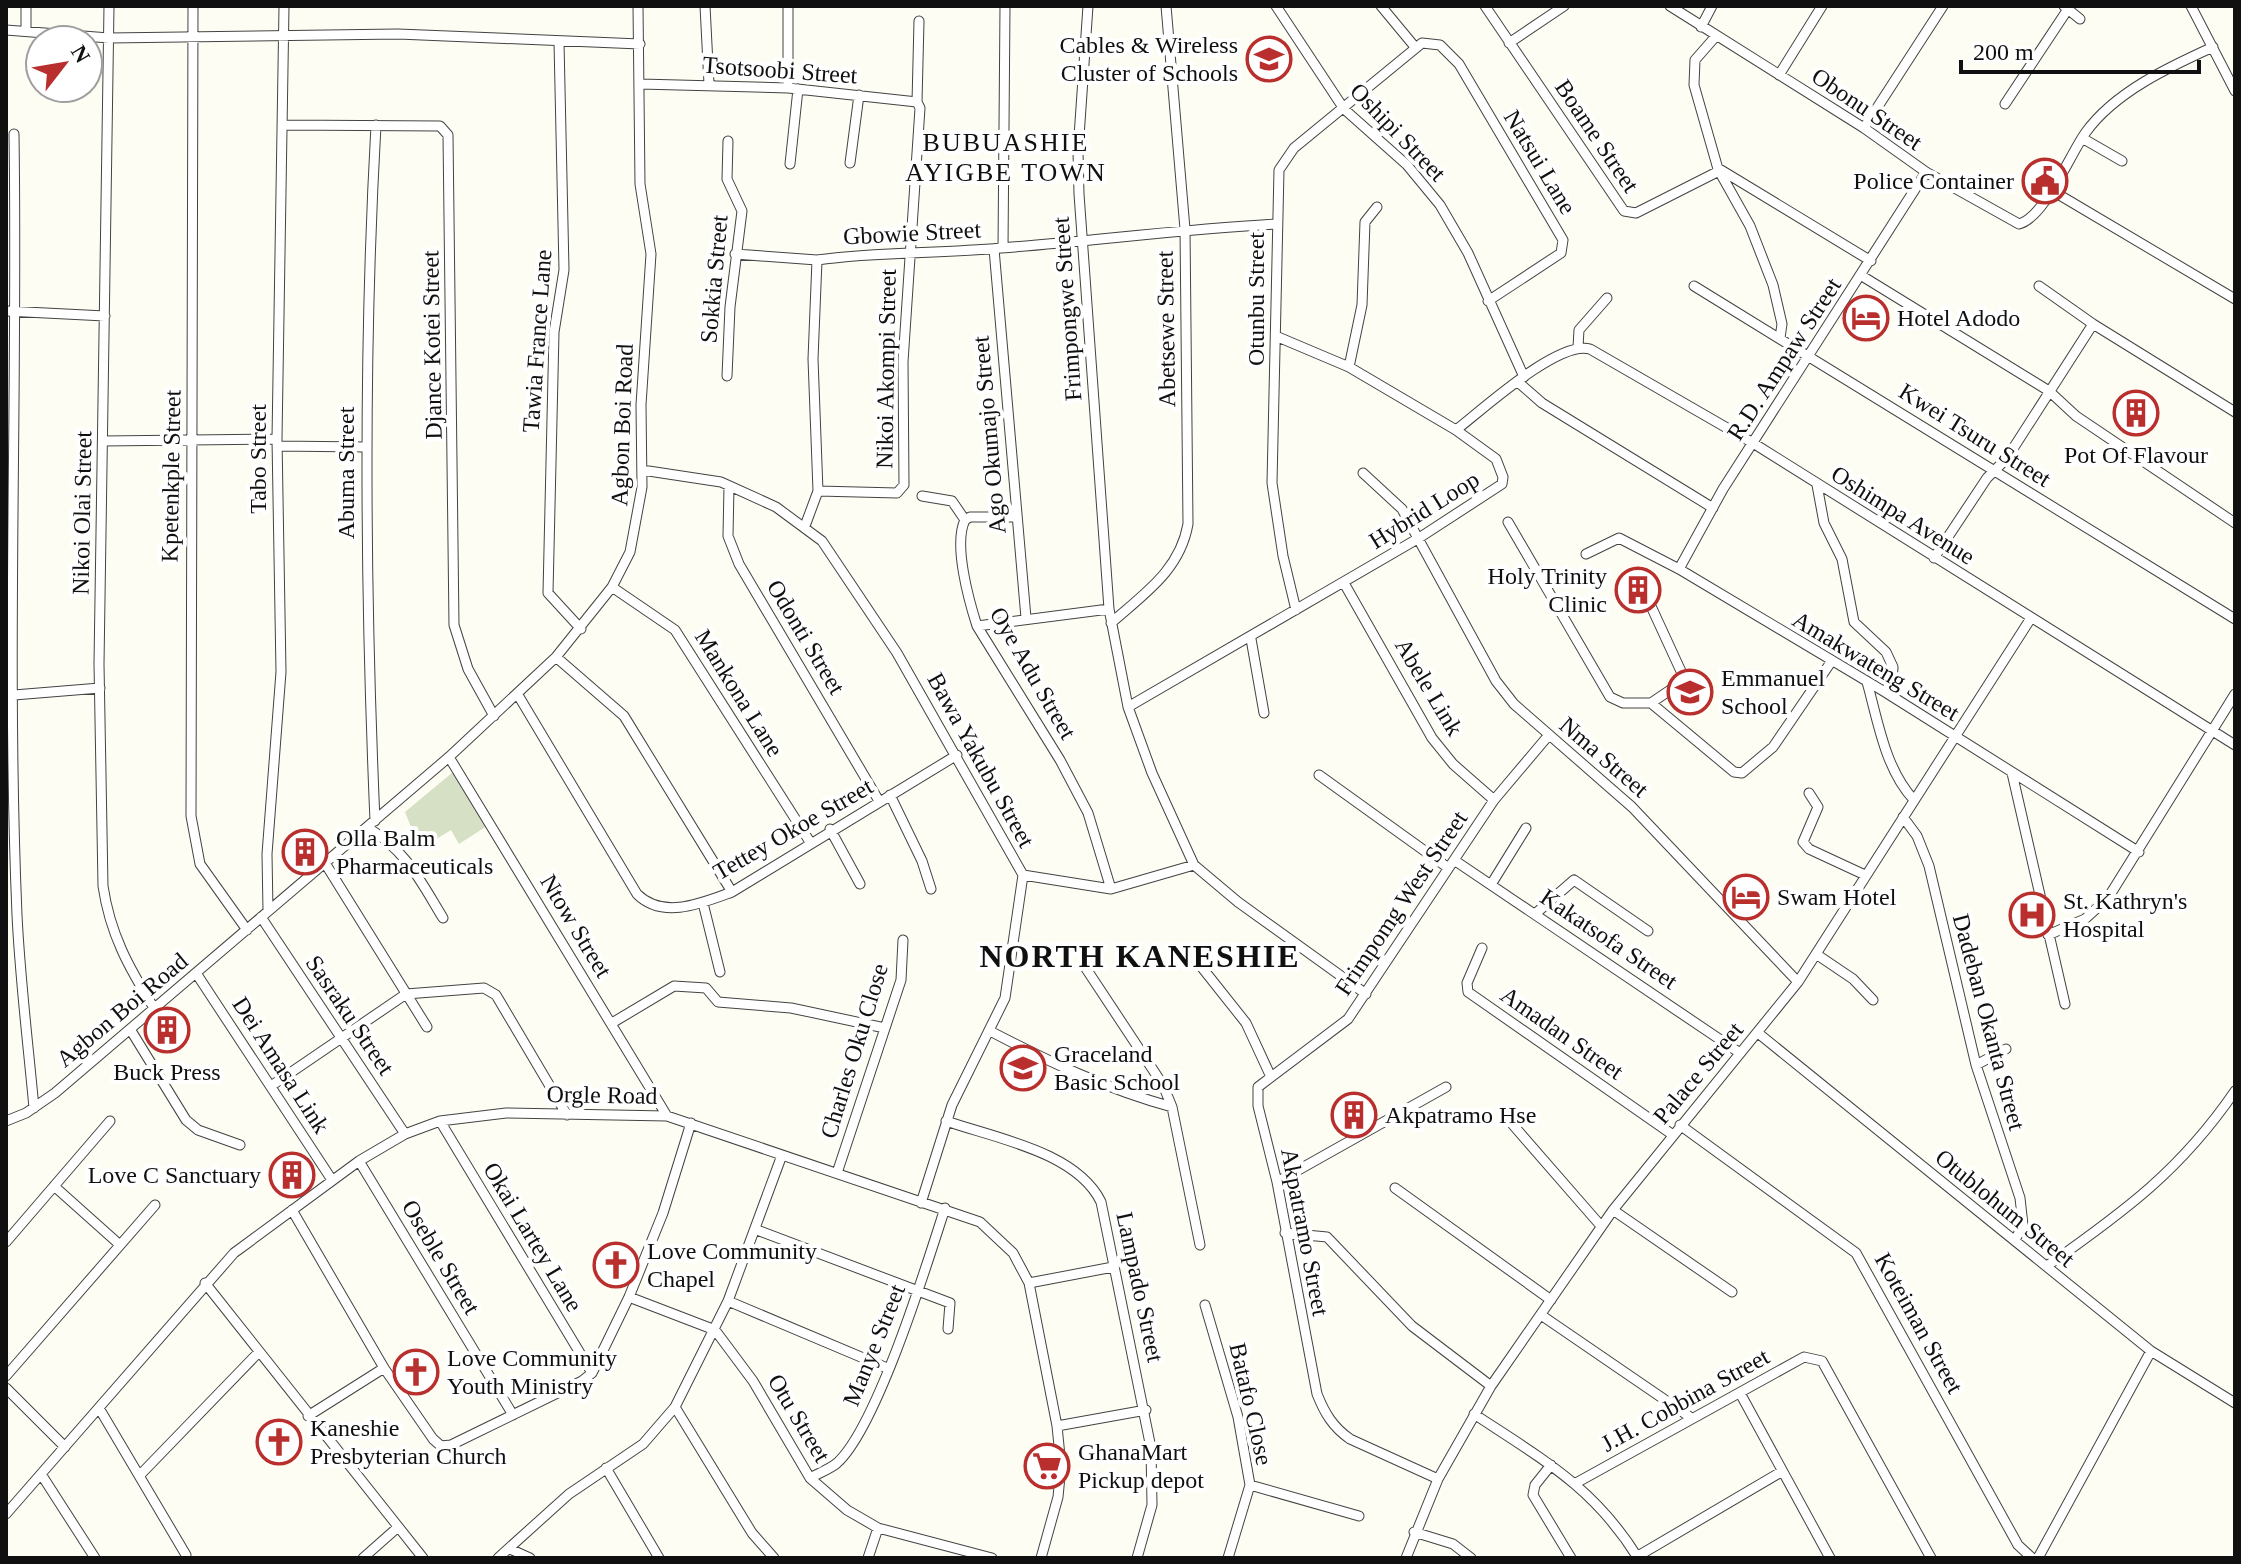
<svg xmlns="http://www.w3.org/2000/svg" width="2241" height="1564" font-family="'Times New Roman',serif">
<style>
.cemetery{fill:#d5e0c4}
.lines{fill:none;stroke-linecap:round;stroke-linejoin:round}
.minor-casing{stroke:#434343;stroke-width:11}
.minor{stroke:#fff;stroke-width:9}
.labels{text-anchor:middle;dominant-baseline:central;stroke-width:8;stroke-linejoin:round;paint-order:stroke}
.poi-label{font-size:24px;fill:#101010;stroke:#fff;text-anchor:start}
.street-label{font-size:24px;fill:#101010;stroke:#fff}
.neighbourhood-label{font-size:26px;letter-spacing:2px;fill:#101010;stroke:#fff}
.district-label{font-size:32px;font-weight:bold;letter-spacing:2px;fill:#101010;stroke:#fff}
</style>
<rect width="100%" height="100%" fill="#fefdf3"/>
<!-- cemetery -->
<path class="cemetery" d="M453,772L487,826L459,844L451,830L420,849L405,812Z"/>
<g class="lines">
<!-- minor casing -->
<g class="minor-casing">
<path id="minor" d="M26,6V30
M109,6L99,664L103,886C110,934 129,968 154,1008
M193,6L191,816L200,864L247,930
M705,6L709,84
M1088,6L1078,151L1079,194L1109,609L1128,707L1152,773L1194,865L1238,902L1366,994
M1276,6L1344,109L1407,165L1440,205L1468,253L1524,377
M1381,6L1415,47
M1485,6L1624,211L1636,213L1721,170L1871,261
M1670,6L1864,128L1926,172L2019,224C2045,217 2070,154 2086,132C2115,92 2169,67 2213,47
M2064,6L2080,19
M2191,6L2235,91
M1701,27L1712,6
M6,30L109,38L398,34L640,44
M1716,36L1695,60L1694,85L1718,169L1750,226L1773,285L1782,324L1780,338
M559,42L564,270L554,332L548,593L581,629
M1509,43L1564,6
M1779,75L1822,6
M640,84L788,88L917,102
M788,88V6
M2005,104L2068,9
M282,125L440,126L448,135L454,625L468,669L494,716
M1864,128L1943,6
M14,134C18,394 6,655 17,915C20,979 28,1043 34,1108
M2082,138L2122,161
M850,163L859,95
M790,164L798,89
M2051,190L2235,299
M1003,248L1005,6
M994,249L1026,618
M735,254L817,260
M1862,276L2049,391L2076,416L2235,523
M1694,286L2235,619
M2039,286L2093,324L2235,412
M6,311L105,316
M1578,347L1579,330L1607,298
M1349,367L1362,305L1365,222L1377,207
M727,376L730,307L742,211L727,179L728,141
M1518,382L1542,403L1713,508
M1456,430C1482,410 1558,340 1590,349L1753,443L2235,745
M103,441L277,439
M277,446L365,447
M642,470L721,482L776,507L822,541L897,653L1023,875L1005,998L952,1105L921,1203
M1363,473L1402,509L1496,681L1514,704L1632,807L1798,982
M1817,485L1824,523L1842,559L1854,622L1886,652L1893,667L1892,681L1885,692
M729,486L728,536L739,564L879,801
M818,491L897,493L904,485L903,362L920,108L917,102L919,21
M922,496L952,501L965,520
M1015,517H970L965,520C953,544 969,601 977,626L1060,760L1088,813L1111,889
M1508,522L1610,697L1623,703H1651L1734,772L1742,773L1773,747L1831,662
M805,526L818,491L813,359L817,260C878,251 939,254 1001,248C1093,241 1184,229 1276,224
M1586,554L1619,538L1679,569L1885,692L2139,852
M1934,558L1987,478L2007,458L2093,324
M1679,569L1723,489L1926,172
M1344,583L1432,738L1453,764L1494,800
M612,587L675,630L810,842
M1650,604L1685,680L1651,703
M1296,610L1283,556L1272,483L1279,170L1294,148L1422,43L1440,45L1459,64L1563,240L1561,253L1488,301
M1111,623C1145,593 1180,570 1188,524L1185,229L1166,6
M977,626L1109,609
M1251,639L1264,713
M556,657L624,716L732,892
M1867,682C1878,721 1885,769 1914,800
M14,695L100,688
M518,695L637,894C663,920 702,903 732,892L957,755
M1128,707L1419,538L1502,484L1503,477L1496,459L1456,430L1349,367L1278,337
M449,757L667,1116
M2012,773L2065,1004
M1319,775L1447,867
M1809,793L1818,807L1803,842L1809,849L1865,875
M890,795L922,861L931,889
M1903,817L1917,836L1929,866L1976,1065L2020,1198L2023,1225L2015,1240
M375,821C365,589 363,357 376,125
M368,828C406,850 421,882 443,918
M830,829L860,884
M1454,860L1740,1053
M325,863L427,1027
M1023,875L1111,889L1194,865
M1492,883L1526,828
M703,903L720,972
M268,911L267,854L281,672L277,439L284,6
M1535,914L1574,880L1648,931
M261,917L405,1134
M2048,935L2085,919L2108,898L2235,694
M1482,948L1467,983L1468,992L1673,1135
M1816,954L1853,979L1873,1000
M1192,955L1246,1023L1271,1077
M1085,967L1163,1085L1172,1107L1200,1245
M196,973L332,1180
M612,1023L674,986L706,988L718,1002L791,1008L885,1028
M130,1029L186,1120L198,1130L240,1145
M990,1031C1049,1062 1107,1089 1172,1107
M1758,1033L2151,1351L2235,1403
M1976,1065L2006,1049
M271,1086L406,994L484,988L496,995L567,1115
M6,1121L26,1113L55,1093L449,757L556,657L612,587L630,552L642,487L641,405L651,254L640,184L638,6
M440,1121L592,1373
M946,1121C995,1138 1077,1152 1101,1202L1151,1448L1152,1505L1137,1558
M1513,1125L1601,1226
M1680,1125L1856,1253L2018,1545L2032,1558
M359,1161L513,1415
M837,1173L901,980L903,940
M1277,1182L1446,1087
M54,1186L120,1245
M1395,1188L1551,1300
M292,1210L384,1368L433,1439L441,1446L451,1445L582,1381L592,1373L629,1297L663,1213L691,1123
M1613,1210L1732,1292
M757,1230L950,1303L948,1329
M1285,1233L1327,1237L1412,1326L1491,1386
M6,1242L110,1121
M2047,1266C2125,1211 2181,1170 2235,1091
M205,1283L423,1558
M1029,1283L1113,1267
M629,1297L715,1330L753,1381L810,1478L847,1510L878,1528L992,1558
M728,1301L887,1368
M1205,1305L1238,1417L1250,1485L1228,1558
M1541,1315L1690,1417
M6,1376L155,1205
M6,1388L65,1447
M1740,1393L1830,1558
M675,1407L752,1533L774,1558
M99,1408L186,1555
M1474,1414C1542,1459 1594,1487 1638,1558
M308,1416L384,1368
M1057,1426L1146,1410
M1551,1465L1535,1485L1533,1495L1571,1558
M606,1468L659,1558
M41,1474L95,1558
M140,1475L257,1354
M810,1478C819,1473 830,1469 837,1463C877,1427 927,1264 945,1208
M1438,1479L1350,1439C1333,1427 1325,1414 1317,1394L1277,1182L1258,1106V1087L1348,1019L1494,800L1548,736
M1576,1483L1804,1357L1822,1361L1931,1558
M1250,1485L1359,1516
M6,1514L234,1253L359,1161L405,1134L440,1121L506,1113L667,1116L980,1222L1013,1253L1029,1283L1057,1426L1061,1466L1058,1497L1041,1558
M1414,1532L1453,1544L1471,1558
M510,1549L530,1558
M1638,1556L1781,1472
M363,1558L397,1528
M498,1558L569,1494L643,1444L675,1407L728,1301L782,1155
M868,1558L878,1528
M1406,1558L1438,1479L1491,1386L1613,1210L1798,982L2031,618
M2038,1558L2151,1351"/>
</g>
<!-- minor -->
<use href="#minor" class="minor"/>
</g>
<!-- icons -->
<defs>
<g id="school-ring" transform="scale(2.3)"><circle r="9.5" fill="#fff" stroke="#b92f2e" stroke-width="1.5"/><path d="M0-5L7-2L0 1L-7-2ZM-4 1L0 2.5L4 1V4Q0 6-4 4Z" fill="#b92f2e"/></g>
<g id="civic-ring" transform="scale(2.3)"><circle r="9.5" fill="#fff" stroke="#b92f2e" stroke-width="1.5"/><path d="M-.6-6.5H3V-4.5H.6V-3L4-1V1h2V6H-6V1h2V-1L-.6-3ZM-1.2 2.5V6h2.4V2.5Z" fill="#b92f2e"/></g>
<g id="hotel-ring" transform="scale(2.3)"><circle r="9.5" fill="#fff" stroke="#b92f2e" stroke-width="1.5"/><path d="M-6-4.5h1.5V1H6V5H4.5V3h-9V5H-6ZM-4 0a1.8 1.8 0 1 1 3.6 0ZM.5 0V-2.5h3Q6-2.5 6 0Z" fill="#b92f2e"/></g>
<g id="building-ring" transform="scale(2.3)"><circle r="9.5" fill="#fff" stroke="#b92f2e" stroke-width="1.5"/><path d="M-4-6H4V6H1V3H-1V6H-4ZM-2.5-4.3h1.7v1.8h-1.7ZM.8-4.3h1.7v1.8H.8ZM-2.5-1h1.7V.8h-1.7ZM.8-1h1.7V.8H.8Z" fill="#b92f2e"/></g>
<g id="hospital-ring" transform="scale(2.3)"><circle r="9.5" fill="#fff" stroke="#b92f2e" stroke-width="1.5"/><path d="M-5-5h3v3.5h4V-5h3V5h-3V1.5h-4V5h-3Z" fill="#b92f2e"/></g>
<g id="church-ring" transform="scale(2.3)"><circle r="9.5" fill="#fff" stroke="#b92f2e" stroke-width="1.5"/><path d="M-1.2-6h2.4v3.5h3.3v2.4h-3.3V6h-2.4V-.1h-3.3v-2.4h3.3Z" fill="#b92f2e"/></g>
<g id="supermarket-ring" transform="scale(2.3)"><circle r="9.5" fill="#fff" stroke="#b92f2e" stroke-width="1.5"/><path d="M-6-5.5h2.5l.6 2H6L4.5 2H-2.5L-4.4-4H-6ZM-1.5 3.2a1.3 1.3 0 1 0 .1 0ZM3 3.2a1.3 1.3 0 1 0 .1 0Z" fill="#b92f2e"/></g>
</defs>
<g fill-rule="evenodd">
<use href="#school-ring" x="1269" y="59"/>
<use href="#civic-ring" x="2045" y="181"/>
<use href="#hotel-ring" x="1866" y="318"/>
<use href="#building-ring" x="2136" y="413"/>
<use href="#building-ring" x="1638" y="590"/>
<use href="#school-ring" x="1690" y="692"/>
<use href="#building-ring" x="305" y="852"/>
<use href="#hotel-ring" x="1746" y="897"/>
<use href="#hospital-ring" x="2032" y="915"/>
<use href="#building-ring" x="167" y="1030"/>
<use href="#school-ring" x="1023" y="1068"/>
<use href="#building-ring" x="1354" y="1115"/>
<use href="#building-ring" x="292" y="1175"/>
<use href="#church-ring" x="616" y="1265"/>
<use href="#church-ring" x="416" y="1372"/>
<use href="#church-ring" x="279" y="1442"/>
<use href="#supermarket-ring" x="1047" y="1466"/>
</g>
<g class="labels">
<!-- poi labels -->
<g class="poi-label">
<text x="1238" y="45" text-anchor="end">Cables &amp; Wireless<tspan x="1238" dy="28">Cluster of Schools</tspan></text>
<text x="2014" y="181" text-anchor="end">Police Container</text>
<text x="1897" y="318">Hotel Adodo</text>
<text x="2136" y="455" text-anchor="middle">Pot Of Flavour</text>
<text x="1607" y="576" text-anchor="end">Holy Trinity<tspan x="1607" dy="28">Clinic</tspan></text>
<text x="1721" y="678">Emmanuel<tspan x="1721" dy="28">School</tspan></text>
<text x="336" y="838">Olla Balm<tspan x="336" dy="28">Pharmaceuticals</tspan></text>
<text x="1777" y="897">Swam Hotel</text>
<text x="2063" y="901">St. Kathryn's<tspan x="2063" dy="28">Hospital</tspan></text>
<text x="1054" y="1054">Graceland<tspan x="1054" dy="28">Basic School</tspan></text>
<text x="167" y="1072" text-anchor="middle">Buck Press</text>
<text x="1385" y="1115">Akpatramo Hse</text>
<text x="261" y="1175" text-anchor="end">Love C Sanctuary</text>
<text x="647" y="1251">Love Community<tspan x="647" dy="28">Chapel</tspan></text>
<text x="447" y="1358">Love Community<tspan x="447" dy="28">Youth Ministry</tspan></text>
<text x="310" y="1428">Kaneshie<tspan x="310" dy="28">Presbyterian Church</tspan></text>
<text x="1078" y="1452">GhanaMart<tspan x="1078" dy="28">Pickup depot</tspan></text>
</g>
<!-- street labels -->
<g class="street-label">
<text transform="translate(780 70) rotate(4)">Tsotsoobi Street</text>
<text transform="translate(1867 109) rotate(34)">Obonu Street</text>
<text transform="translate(1398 132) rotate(46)">Oshipi Street</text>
<text transform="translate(1597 136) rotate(56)">Boame Street</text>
<text transform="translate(1540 162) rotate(59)">Natsui Lane</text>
<text transform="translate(912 233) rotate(-3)">Gbowie Street</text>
<text transform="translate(714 279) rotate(-85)">Sokkia Street</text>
<text transform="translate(1256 299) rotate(-90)">Otunbu Street</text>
<text transform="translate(1067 309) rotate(-94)">Frimpongwe Street</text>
<text transform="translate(1166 329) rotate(-91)">Abetsewe Street</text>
<text transform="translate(537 341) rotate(-86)">Tawia France Lane</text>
<text transform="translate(432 345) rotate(-91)">Djance Kotei Street</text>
<text transform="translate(1784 359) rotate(-57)">R.D. Ampaw Street</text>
<text transform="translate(886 369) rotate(-89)">Nikoi Akompi Street</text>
<text transform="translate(622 425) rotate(-88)">Agbon Boi Road</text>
<text transform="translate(989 435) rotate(-95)">Ago Okumajo Street</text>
<text transform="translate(1975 435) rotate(32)">Kwei Tsuru Street</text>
<text transform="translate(258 459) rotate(-90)">Tabo Street</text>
<text transform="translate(346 473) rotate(-90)">Abuma Street</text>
<text transform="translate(171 476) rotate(-89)">Kpetenkple Street</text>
<text transform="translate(1424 510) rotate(-32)">Hybrid Loop</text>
<text transform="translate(82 513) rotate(-89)">Nikoi Olai Street</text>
<text transform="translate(1903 515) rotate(32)">Oshimpa Avenue</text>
<text transform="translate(806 637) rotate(59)">Odonti Street</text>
<text transform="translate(1876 666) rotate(31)">Amakwateng Street</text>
<text transform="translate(1033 673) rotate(60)">Oye Adu Street</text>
<text transform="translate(1429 687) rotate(59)">Abele Link</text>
<text transform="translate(739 693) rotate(58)">Mankona Lane</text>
<text transform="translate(1604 757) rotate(41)">Nma Street</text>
<text transform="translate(981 760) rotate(61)">Bawa Yakubu Street</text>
<text transform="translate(793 829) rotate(-30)">Tettey Okoe Street</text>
<text transform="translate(1401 903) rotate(-56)">Frimpomg West Street</text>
<text transform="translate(576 926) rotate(59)">Ntow Street</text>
<text transform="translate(1609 939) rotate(34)">Kakatsofa Street</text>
<text transform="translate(122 1010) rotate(-40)">Agbon Boi Road</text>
<text transform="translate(350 1015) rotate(56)">Sasraku Street</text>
<text transform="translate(1989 1022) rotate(75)">Dadeban Okanta Street</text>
<text transform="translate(1562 1033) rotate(35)">Amadan Street</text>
<text transform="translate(854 1051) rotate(-73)">Charles Oku Close</text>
<text transform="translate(281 1065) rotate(57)">Dei Amasa Link</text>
<text transform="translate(1698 1073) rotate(-50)">Palace Street</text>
<text transform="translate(602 1095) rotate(1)">Orgle Road</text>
<text transform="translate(2005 1208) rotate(39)">Otublohum Street</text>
<text transform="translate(1305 1232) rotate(79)">Akpatramo Street</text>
<text transform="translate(533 1237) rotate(59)">Okai Lartey Lane</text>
<text transform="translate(441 1257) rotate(59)">Oseble Street</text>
<text transform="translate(1140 1287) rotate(78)">Lampado Street</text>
<text transform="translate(1919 1323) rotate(61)">Koteiman Street</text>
<text transform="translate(874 1345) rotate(-68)">Manye Street</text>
<text transform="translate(1685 1400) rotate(-29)">J.H. Cobbina Street</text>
<text transform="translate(1251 1404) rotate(77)">Batafo Close</text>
<text transform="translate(799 1418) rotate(59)">Otu Street</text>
</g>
<!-- neighbourhood labels -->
<g class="neighbourhood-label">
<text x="1006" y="142">BUBUASHIE<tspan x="1006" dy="30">AYIGBE TOWN</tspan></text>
</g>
<!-- district labels -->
<g class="district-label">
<text x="1140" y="956">NORTH KANESHIE</text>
</g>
</g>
<!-- border -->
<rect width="2241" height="1564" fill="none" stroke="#101010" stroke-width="16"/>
<!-- north arrow -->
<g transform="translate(64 64) rotate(59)"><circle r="38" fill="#ffffff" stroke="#9f9f9f" stroke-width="2"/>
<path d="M0-6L14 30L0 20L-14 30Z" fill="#b92f2e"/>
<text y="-12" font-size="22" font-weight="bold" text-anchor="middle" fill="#101010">N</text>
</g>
<!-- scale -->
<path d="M1961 60v12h238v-12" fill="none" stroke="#101010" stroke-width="4"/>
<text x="1973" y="60" font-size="24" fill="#101010" stroke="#ffffff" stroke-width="6" paint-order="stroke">200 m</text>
</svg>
